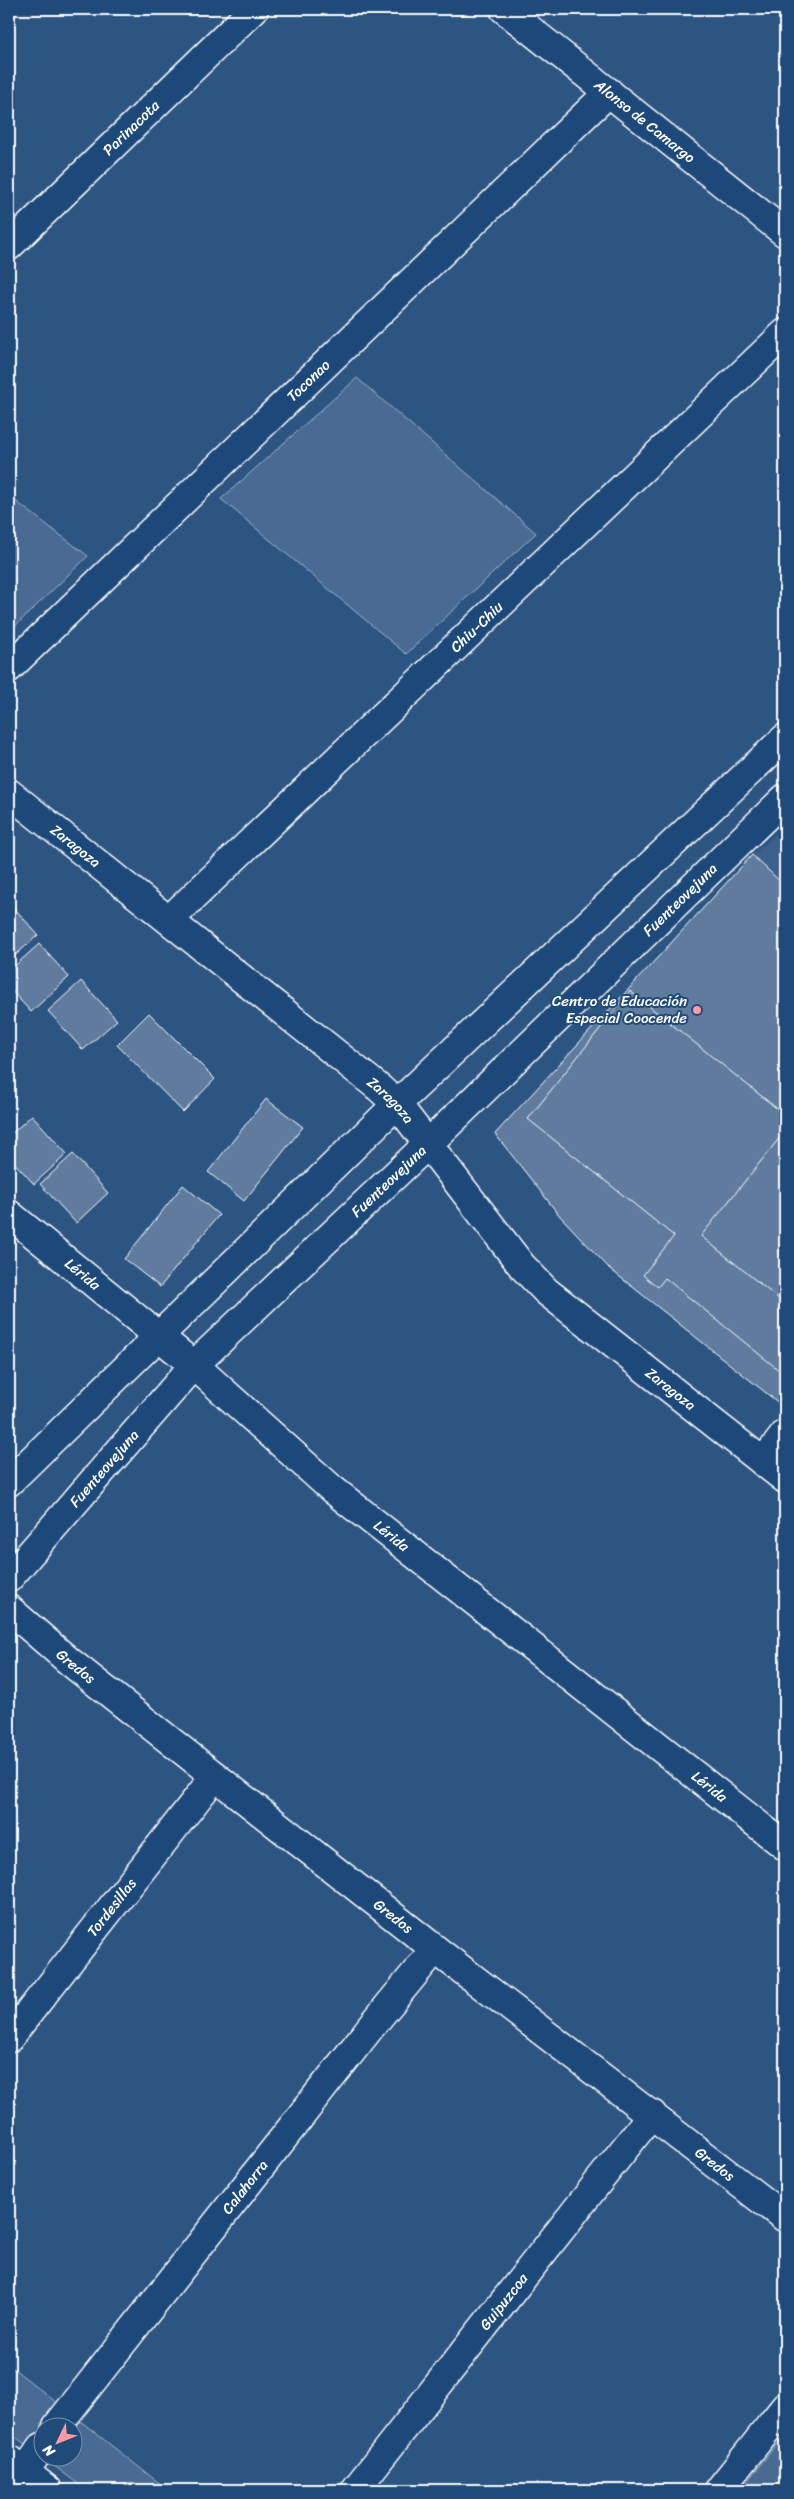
<svg xmlns="http://www.w3.org/2000/svg" width="794" height="2499" font-family="Sriracha,sans-serif">
<style>
.built{fill:#3b618b}
.green{fill:#486b92;stroke:#a4b5c8;fill-rule:evenodd}
.building{fill:#5e7c9f;stroke:#fff}
.lines{fill:none;stroke-linecap:round;stroke-linejoin:round}
.minor-casing{stroke:#fff;stroke-width:31}
.major-casing{stroke:#fff;stroke-width:31}
.minor{stroke:#1f4a7a;stroke-width:28}
.major{stroke:#1f4a7a;stroke-width:28}
.poi-dot{fill:#ff9aa2;stroke:#1f4a7a;stroke-width:2}
.labels{text-anchor:middle;dominant-baseline:central;stroke-width:4;stroke-linejoin:round;paint-order:stroke}
.street-label{font-size:15px;fill:#fff;stroke:#1f4a7a}
.poi-label{font-size:15px;fill:#fff;stroke:#1f4a7a;text-anchor:end}
</style>
<rect width="100%" height="100%" fill="#2c5582"/>
<filter id="ink" filterUnits="userSpaceOnUse"><feTurbulence type="fractalNoise" baseFrequency=".02" numOctaves="2"/><feDisplacementMap in="SourceGraphic" scale="10" xChannelSelector="R" yChannelSelector="G"/><feConvolveMatrix kernelMatrix="1 2 1 2 8 2 1 2 1" color-interpolation-filters="sRGB"/></filter>
<g filter="url(#ink)">
<!-- built -->
<path class="built" d="M785,827V886L752,855Z"/>
<!-- green -->
<path class="green" d="M357,378L536,533L406,654L221,499Z
M9,496L88,556L9,632Z
M9,2365L168,2490H86L9,2432ZM42,2426H72V2456H42Z
M785,2434V2490H740Z"/>
<!-- building -->
<path class="building" d="M752,855L785,886V1398L780,1404L610,1269L560,1216L495,1134Z
M9,902L38,935L9,961Z
M39,944L69,977L31,1012L9,988V971Z
M81,981L117,1020L83,1050L48,1011Z
M630,991L780,1111L778,1114L785,1120V1131L701,1236L785,1304V1375L665,1278L658,1287L643,1275L674,1236L528,1119Z
M149,1013L215,1079L183,1112L117,1045Z
M266,1099L303,1127L244,1201L208,1172Z
M32,1115L67,1154L34,1184L9,1157V1136Z
M73,1154L108,1193L76,1223L40,1184Z
M183,1185L219,1215L160,1287L124,1259Z"/>
<g class="lines">
<!-- minor casing -->
<g class="minor-casing">
<g id="minor">
<path id="s1" d="M504,9L785,233"/>
<path id="s2" d="M9,246L254,9"/>
<path id="s3" d="M9,668L609,92"/>
<path id="s4" d="M9,793L378,1087L397,1104L522,1266L546,1291L785,1479"/>
<path id="s5" d="M169,920L785,333"/>
<path id="s6" d="M9,1214L194,1365L332,1489L785,1846"/>
<path d="M763,1462L785,1434"/>
<path d="M9,1482L397,1104L785,738"/>
<path id="s7" d="M9,1578L194,1365L429,1143L785,798"/>
<path id="s8" d="M9,1609L70,1662L435,1949L785,2218"/>
<path id="s9" d="M9,2038L215,1776"/>
<path id="s10" d="M57,2426L370,2028L435,1949"/>
<path d="M24,2472L42,2447"/>
<path id="s11" d="M355,2490L652,2114"/>
<path d="M719,2490L785,2407"/>
</g>
</g>
<!-- major casing -->
<g class="major-casing">
<path id="major" d="M9,2459L48,2490"/>
</g>
<!-- minor -->
<use href="#minor" class="minor"/>
<!-- major -->
<use href="#major" class="major"/>
</g>
</g>
<!-- markers -->
<circle class="poi-dot" cx="697" cy="1010" r="5"/>
<g class="labels">
<!-- street labels -->
<g class="street-label">
<text stroke="none"><textPath href="#s1" startOffset="180">Alonso de Camargo</textPath></text>
<text stroke="none"><textPath href="#s2" startOffset="170">Parinacota</textPath></text>
<text stroke="none"><textPath href="#s3" startOffset="415">Toconao</textPath></text>
<text stroke="none"><textPath href="#s5" startOffset="425">Chiu-Chiu</textPath></text>
<text stroke="none"><textPath href="#s4" startOffset="85">Zaragoza</textPath></text>
<text stroke="none"><textPath href="#s7" startOffset="955">Fuenteovejuna</textPath></text>
<text stroke="none"><textPath href="#s4" startOffset="490">Zaragoza</textPath></text>
<text stroke="none"><textPath href="#s7" startOffset="550">Fuenteovejuna</textPath></text>
<text stroke="none"><textPath href="#s6" startOffset="95">Lérida</textPath></text>
<text stroke="none"><textPath href="#s4" startOffset="895">Zaragoza</textPath></text>
<text stroke="none"><textPath href="#s7" startOffset="145">Fuenteovejuna</textPath></text>
<text stroke="none"><textPath href="#s6" startOffset="500">Lérida</textPath></text>
<text stroke="none"><textPath href="#s8" startOffset="88">Gredos</textPath></text>
<text stroke="none"><textPath href="#s6" startOffset="905">Lérida</textPath></text>
<text stroke="none"><textPath href="#s9" startOffset="166">Tordesillas</textPath></text>
<text stroke="none"><textPath href="#s8" startOffset="492">Gredos</textPath></text>
<text stroke="none"><textPath href="#s8" startOffset="898">Gredos</textPath></text>
<text stroke="none"><textPath href="#s10" startOffset="304">Calahorra</textPath></text>
<text stroke="none"><textPath href="#s11" startOffset="240">Guipuzcoa</textPath></text>
</g>
<!-- poi labels -->
<g class="poi-label">
<text x="687" y="1001">Centro de Educación<tspan x="687" dy="17">Especial Coocende</tspan></text>
</g>
</g>
<!-- margin -->
<rect width="794" height="2499" fill="none" stroke="#1f4a7a" stroke-width="30"/>
<rect x="15" y="15" width="764" height="2469" fill="none" stroke="#fff" stroke-width="2" filter="url(#ink)"/>
<!-- north arrow -->
<g transform="translate(58 2442) rotate(227)"><circle r="24" fill="#1f4a7a" stroke="#7992af"/>
<path d="M0-4L9 19L0 12L-9 19Z" fill="#ff9aa2"/>
<text y="-8" font-size="14" font-weight="bold" text-anchor="middle" fill="#ffffff">N</text>
</g>
</svg>
